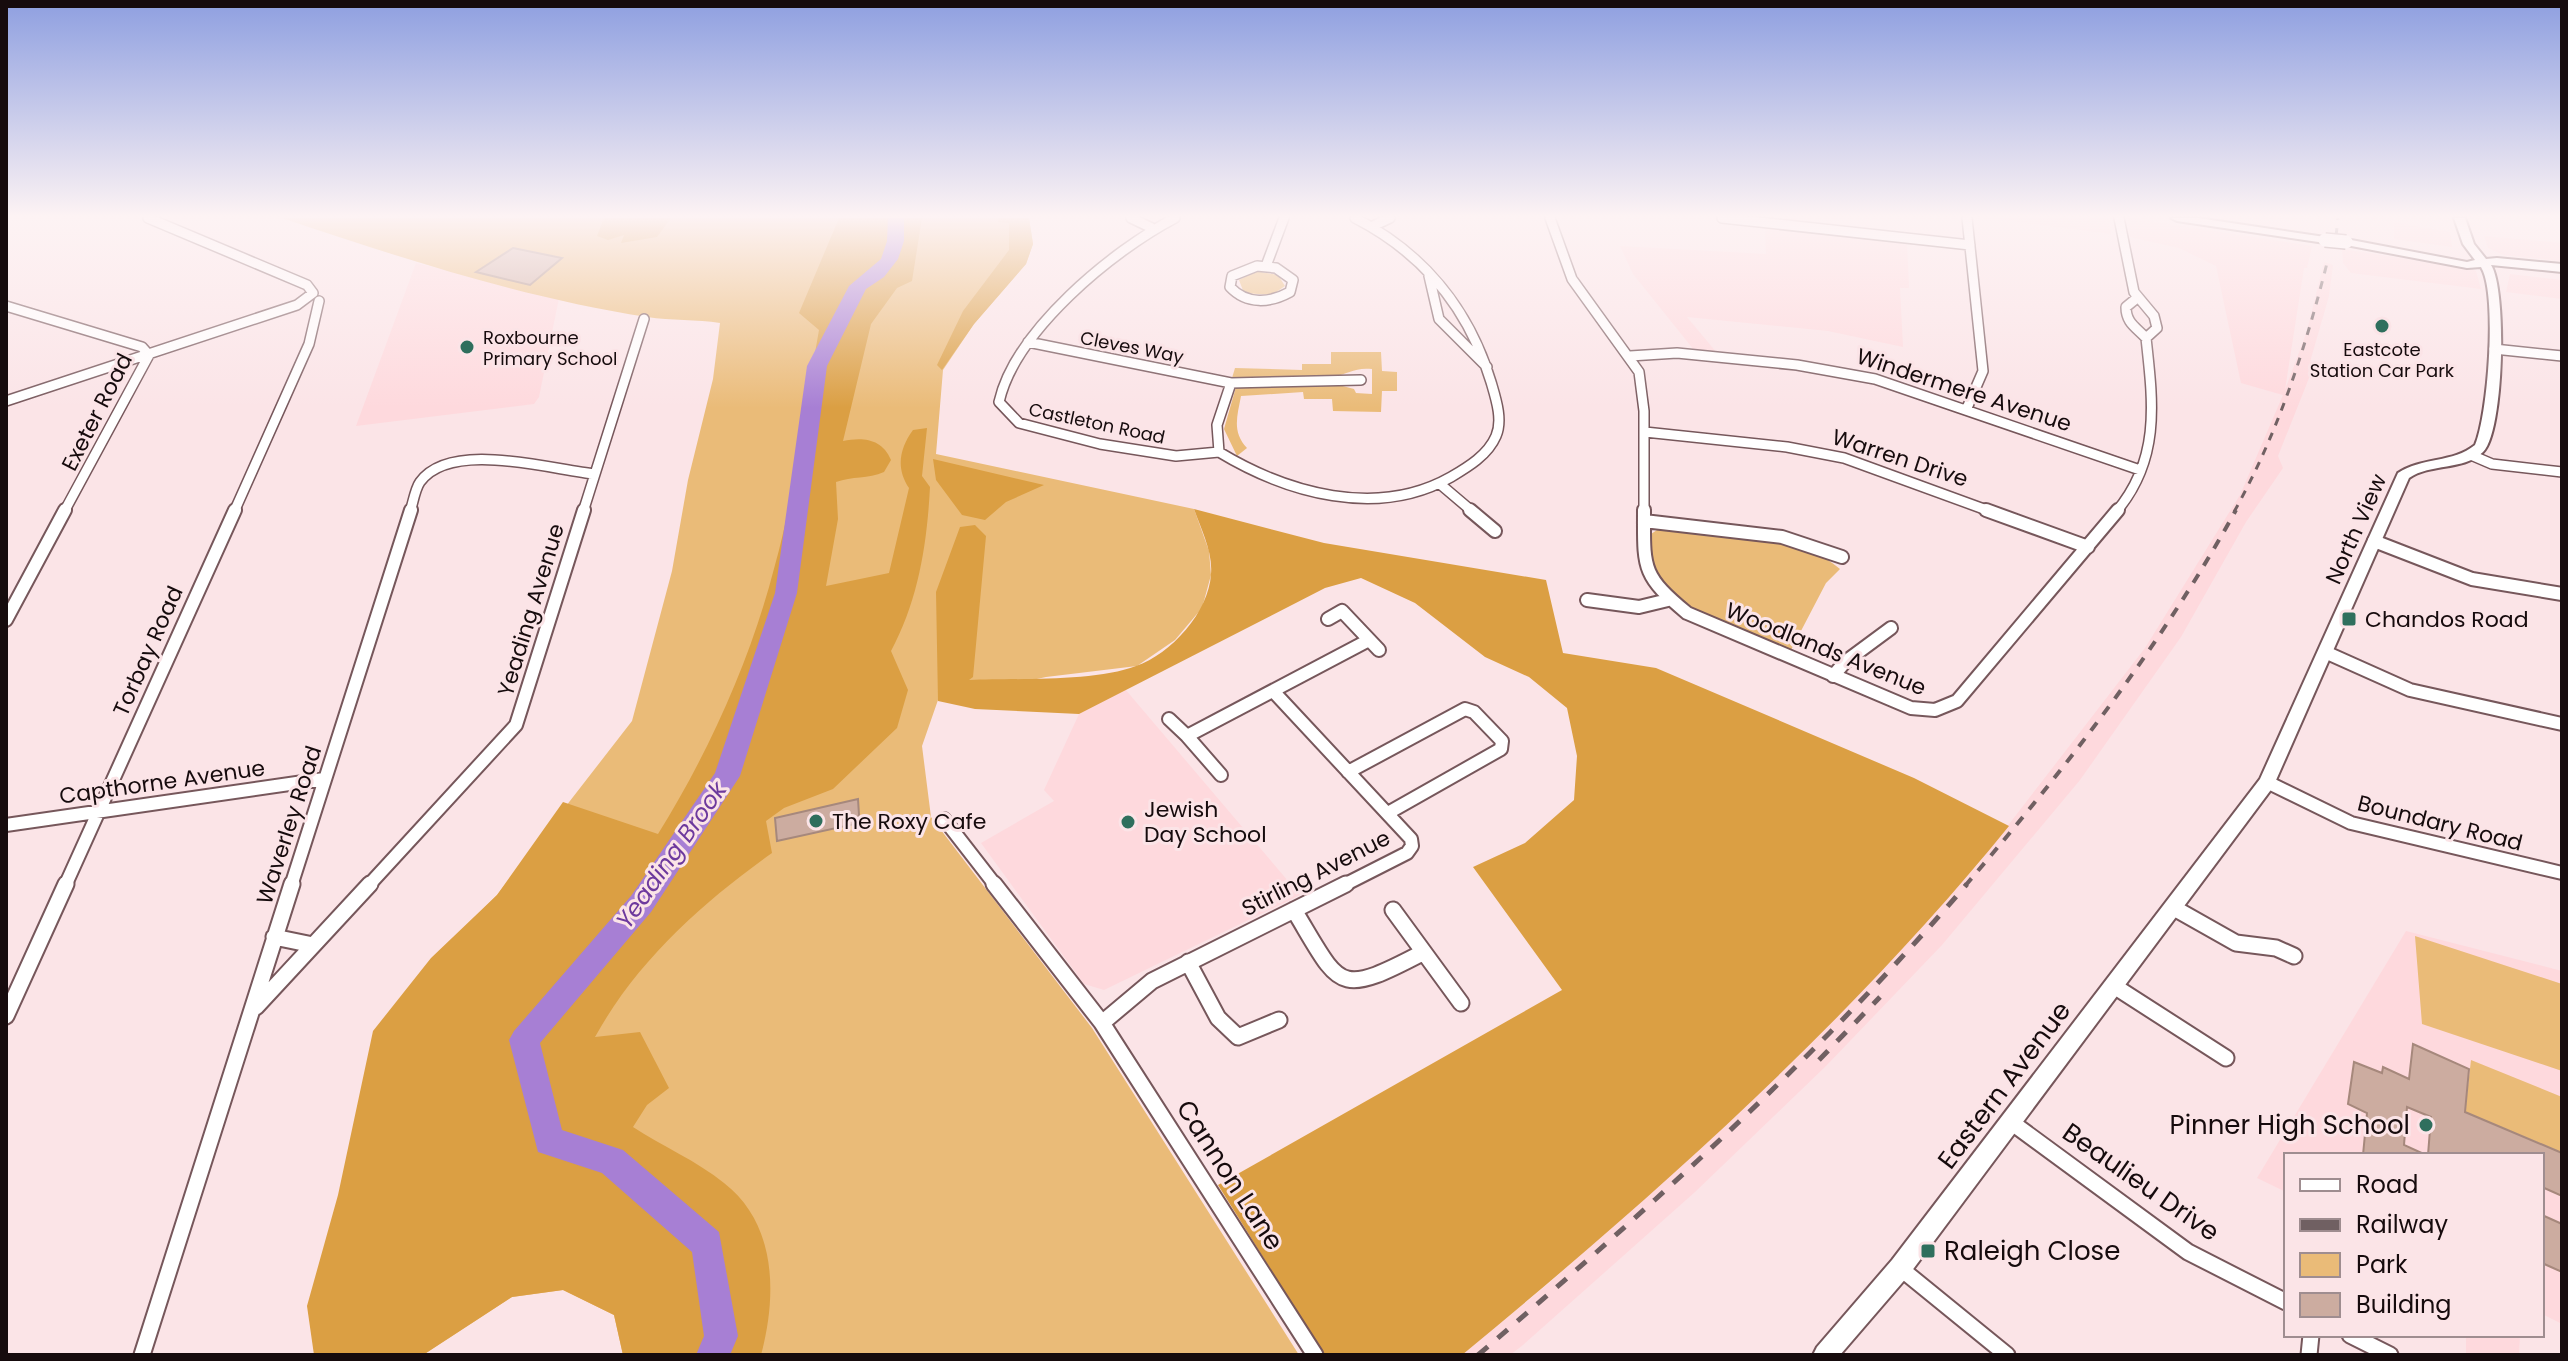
<svg xmlns="http://www.w3.org/2000/svg" width="2568" height="1361" font-family="Poppins,sans-serif">
<style>
.built{fill:#fed9dd}
.green{fill:#eabb78}
.forest{fill:#db9f43}
.lines{fill:none;stroke-linecap:round;stroke-linejoin:round}
.river{fill:#a77fd4;fill-rule:evenodd}
.building{fill:#ccaca0;stroke:#a6887c;stroke-width:2}
.street-far2-casing{stroke:#76575b;stroke-width:12}
.street-far1-casing{stroke:#76575b;stroke-width:16}
.street-casing{stroke:#76575b;stroke-width:19}
.secondary-casing{stroke:#76575b;stroke-width:4}
.street-far2{stroke:#fff;stroke-width:9}
.street-far1{stroke:#fff;stroke-width:12}
.street{stroke:#fff;stroke-width:15}
.secondary{fill:#fff;fill-rule:evenodd}
.rail-far2{stroke:#706062;stroke-width:3;stroke-dasharray:8 8;stroke-linecap:butt}
.rail-far1{stroke:#706062;stroke-width:4;stroke-dasharray:10 10;stroke-linecap:butt}
.rail{stroke:#706062;stroke-width:5;stroke-dasharray:13 13;stroke-linecap:butt}
.secondary-bridge-casing{stroke:#76575b;stroke-width:16;stroke-linecap:butt}
.secondary-bridge{stroke:#fff;stroke-width:13}
.poi-dot{fill:#2f6f5d;stroke:#fbe4e7;stroke-width:3}
.labels{text-anchor:middle;dominant-baseline:central;stroke-width:6;stroke-linejoin:round;paint-order:stroke}
.far-poi-label{font-size:18px;fill:#160b0d;stroke:#fbe4e7;text-anchor:start}
.far-street-label{font-size:18px;fill:#160b0d;stroke:#fbe4e7}
.street-label{font-size:22px;fill:#160b0d;stroke:#fbe4e7}
.poi-label{font-size:22px;fill:#160b0d;stroke:#fbe4e7;text-anchor:start}
.water-label{font-size:24px;font-style:italic;fill:#6d399d;stroke:#fbe4e7}
.near-street-label{font-size:26px;fill:#160b0d;stroke:#fbe4e7}
.near-poi-label{font-size:26px;fill:#160b0d;stroke:#fbe4e7;text-anchor:end}
</style>
<rect width="100%" height="100%" fill="#fbe4e7"/>
<!-- built -->
<path class="built" d="M1989,218H2108L2111,234Z
M2129,218L2312,246L2307,268H2304L2285,390L2307,331L2324,262L2333,265L2329,296L2310,362L2315,363L2278,456L2283,468L2246,522L2181,637L2080,780L1942,945L1827,1065L1695,1192L1523,1345L1510,1355H1462L1549,1283L1711,1139L1855,998L1979,863L2145,648L2240,495L2283,395L2241,383L2216,266L2179,248L2130,237Z
M2394,222L2450,232L2452,247L2394,239Z
M1765,226L1907,243L1909,288H1900L1903,347L1828,331L1687,317L1717,353L1694,350L1633,274L1620,246L1766,254Z
M2484,236L2562,243V261L2503,255L2488,248Z
M2342,249L2472,269L2476,271L2481,289L2351,273L2343,263Z
M416,263L559,298L539,397L534,404L356,426Z
M2510,274L2562,280V299L2506,292Z
M1125,689L1300,895L1104,990L1084,984L981,843L1054,801L1044,790L1079,714Z
M2406,931L2562,971V1324L2542,1314V1155H2286V1192L2257,1178Z
M2466,1335H2520L2519,1355H2466Z"/>
<!-- green -->
<path class="green" d="M282,218H1029L1033,244L1026,264L974,324L943,370L936,454L1194,509L1209,551L1211,575L1202,608L1175,640L1137,666L1046,677L938,700L922,746L931,817L1092,1028L1299,1355H623L614,1315L563,1290L512,1297L423,1355L437,956L497,895L632,721L672,571L688,480L713,379L720,323C697,319 671,321 647,317C523,298 401,258 282,218Z
M1256,271L1278,275L1285,286L1272,295L1244,293L1239,280Z
M1331,352H1381L1382,371L1397,372V391H1382L1381,412L1333,411L1332,399H1304L1303,392L1241,396C1237,417 1232,432 1247,448L1237,456L1224,429L1236,387L1335,384L1354,389L1356,393L1372,394V369C1355,367 1348,374 1332,377C1302,383 1263,379 1232,378L1235,368L1302,370V364H1331Z
M1660,528C1718,534 1793,530 1840,569L1826,583L1790,652C1745,633 1669,617 1652,565C1649,556 1651,543 1651,534Z
M2415,936L2562,984V1071L2422,1024Z
M2471,1060L2562,1097L2561,1152L2465,1112Z"/>
<!-- forest -->
<path class="forest" d="M604,218H671L657,237L621,243L624,235L608,240L597,236Z
M839,218H922L912,281L897,288L871,324L843,441C862,437 882,438 891,460L884,472C868,479 852,476 836,482L838,519L826,586L889,573L909,488C896,469 899,449 913,430L927,428L922,476L930,487C927,545 918,601 891,651L908,690L897,728L833,789L784,808L766,821L772,853C702,903 637,961 595,1037L640,1032L669,1088L647,1105L633,1127C662,1146 697,1161 724,1183C777,1224 777,1296 761,1355H623L614,1315L563,1290L512,1297L423,1355H314L307,1306L338,1195L373,1031L431,958L497,895L563,802L658,834C709,752 751,659 775,565C796,489 805,408 819,330L799,313Z
M998,218H1029L1033,244L1026,264L974,324L942,370L937,365L963,311L1009,250V223L998,222Z
M933,459L1044,485L1006,502L985,520L962,515L936,480Z
M1194,509L1324,543L1546,580L1563,653L1656,668L1914,778L2009,826C1849,1023 1657,1194 1462,1355H1324L1218,1185L1562,990L1473,867L1525,843L1574,800L1577,756L1567,708L1529,677L1485,657L1415,603L1361,578L1325,588L1079,714L975,709L938,701L936,592L960,527L975,525L986,536L973,677L969,680C1016,678 1094,682 1136,666C1171,654 1209,612 1211,574C1213,552 1201,529 1194,509Z"/>
<g class="lines">
<!-- river -->
<path class="river" d="M888,218H904V241L898,259L884,277L866,289L827,366L797,593L740,776L651,912L540,1043L562,1130L623,1150L719,1232L738,1336L730,1355H696L704,1336L692,1252L602,1173L538,1152L509,1040L514,1031L631,896L715,773L775,593L807,366L849,286L881,259L887,241Z"/>
</g>
<!-- building -->
<path class="building" d="M513,248L562,258L530,285L476,272Z
M858,799L859,815L855,824L777,841L775,818Z
M2413,1044L2469,1069L2465,1112L2562,1153V1196L2542,1187V1155H2428L2431,1117L2407,1107L2404,1145L2426,1155H2363L2367,1113L2348,1104L2354,1062L2382,1073L2383,1067L2409,1079Z
M2542,1215L2562,1224V1272L2542,1263Z"/>
<g class="lines">
<!-- street-far2 casing -->
<g class="street-far2-casing">
<path id="street-far2" d="M1131,218L1152,228
M1175,218C1112,251 1015,331 999,402L1019,423L1100,444L1176,456L1219,452
M1550,218L1572,279L1639,372L1644,411V512
M1722,218L1970,245
M1967,218L1983,371L1967,408
M2119,218L2134,292L2154,316L2157,328L2146,338
M1373,226L1390,218
M1257,266L1276,268L1293,280L1290,292C1270,303 1247,305 1230,287L1232,276Z
M1266,266L1284,218
M1429,276L1439,319L1487,367
M6,306L142,347L149,355L64,512
M1028,342L1231,383
M2494,349L2562,356
M1630,356L1677,353L1797,365L1875,379L2140,470
M6,401L297,305L313,293L307,285L148,218
M1645,432L1787,447L1844,458L1992,512
M1219,452C1287,493 1377,519 1451,477C1468,467 1488,455 1496,436C1503,420 1496,399 1491,382C1469,309 1423,253 1355,218
M1219,452L1217,425L1231,383L1361,380
M2471,455L2492,464L2562,472
M1440,484L1473,512
M234,512L309,344L319,301
M410,512C413,503 415,489 420,482C451,439 552,470 595,474
M583,512L644,319
M2116,512C2161,459 2153,402 2146,338C2136,327 2126,323 2126,307L2137,298"/>
</g>
<!-- street-far1 casing -->
<g class="street-far1-casing">
<path id="street-far1" d="M1470,510L1495,531
M1644,510C1644,568 1641,575 1687,613L1911,708L1935,710L1957,701L2118,510
M1986,510L2088,547
M1644,521L1782,537L1842,557
M2374,541L2472,579L2562,594
M1587,600L1639,607L1668,600
M1328,619L1342,611L1379,650
M6,620L65,510
M2325,652L2410,690L2562,724
M1833,676L1845,662L1891,628
M1273,691L1411,839L1412,846L1407,853L1342,886
M1169,719L1187,736
M1348,772L1465,709L1474,712L1502,741L1501,749L1388,813
M1221,775L1187,736L1369,640
M2267,782L2351,823L2562,873
M944,819L996,886
M6,825L324,779
M65,886L235,510
M291,886L411,510
M368,886L516,725L584,510"/>
</g>
<!-- street casing -->
<g class="street-casing">
<path id="street" d="M994,884L1102,1023L1315,1355
M2174,908L2236,943L2276,948L2294,956
M1294,910C1341,988 1336,998 1422,953
M1393,910L1461,1003
M274,937L313,945
M1188,962L1218,1018L1238,1037L1279,1020
M2114,986L2226,1058
M256,1007L370,884
M6,1016L66,884
M1102,1023L1152,981L1346,884
M2011,1122L2188,1252L2286,1302
M1900,1268L2007,1355
M2350,1335L2390,1355
M142,1355L292,884
M2309,1355L2311,1335"/>
</g>
<!-- secondary casing -->
<g class="secondary-casing">
<path id="secondary" d="M2171,218H2198L2325,237L2331,240L2325,243L2177,221Z
M2454,218H2465L2474,244L2486,259L2497,258L2562,264V272L2491,265C2507,289 2504,432 2483,452C2463,471 2431,463 2409,478L2273,787L1908,1276L1840,1355H1813L1817,1347L1892,1260L2260,779L2398,473C2422,457 2453,463 2475,445C2488,415 2497,297 2482,269L2481,267L2467,268L2346,245L2340,242L2346,239L2467,262L2475,260L2463,244Z"/>
</g>
<!-- street-far2 -->
<use href="#street-far2" class="street-far2"/>
<!-- street-far1 -->
<use href="#street-far1" class="street-far1"/>
<!-- street -->
<use href="#street" class="street"/>
<!-- secondary -->
<use href="#secondary" class="secondary"/>
<!-- rail-far2 -->
<path class="rail-far2" d="M2336,236L2338,218
M2234,512C2278,433 2305,350 2327,263"/>
<!-- rail-far1 -->
<path class="rail-far1" d="M1965,886C2066,768 2161,646 2236,510"/>
<!-- rail -->
<path class="rail" d="M1819,1060L1880,997
M1478,1355C1650,1208 1819,1056 1967,884"/>
<!-- secondary-bridge casing -->
<g class="secondary-bridge-casing">
<path id="secondary-bridge" d="M2325,240L2346,242"/>
</g>
<!-- secondary-bridge -->
<use href="#secondary-bridge" class="secondary-bridge"/>
</g>
<!-- sky -->
<linearGradient id="sky" x2="0" y2="1"><stop stop-color="#8e9fe0"/><stop offset="0.53" stop-color="#fdf3f4"/><stop offset="1" stop-color="#fdf3f4" stop-opacity="0"/></linearGradient>
<rect width="2568" height="408" fill="url(#sky)"/>
<!-- markers -->
<g class="poi-dot">
<circle cx="2382" cy="326" r="8"/>
<circle cx="467" cy="347" r="8"/>
<rect x="2341" y="611" width="16" height="16" rx="4"/>
<circle cx="816" cy="821" r="8"/>
<circle cx="1128" cy="822" r="8"/>
<circle cx="2426" cy="1125" r="8"/>
<rect x="1920" y="1243" width="16" height="16" rx="4"/>
</g>
<g class="labels">
<!-- far-poi labels -->
<g class="far-poi-label">
<text x="483" y="337">Roxbourne<tspan x="483" dy="21">Primary School</tspan></text>
<text x="2382" y="349" text-anchor="middle">Eastcote<tspan x="2382" dy="21">Station Car Park</tspan></text>
</g>
<!-- far-street labels -->
<g class="far-street-label">
<text transform="translate(1132 347) rotate(11)">Cleves Way</text>
<text transform="translate(1097 423) rotate(12)">Castleton Road</text>
</g>
<!-- street labels -->
<g class="street-label">
<text transform="translate(1964 390) rotate(18)">Windermere Avenue</text>
<text transform="translate(97 412) rotate(-63)">Exeter Road</text>
<text transform="translate(1900 458) rotate(18)">Warren Drive</text>
<text transform="translate(2356 529) rotate(-66)">North View</text>
<text transform="translate(531 610) rotate(-73)">Yeading Avenue</text>
<text transform="translate(1826 649) rotate(22)">Woodlands Avenue</text>
<text transform="translate(148 651) rotate(-66)">Torbay Road</text>
<text transform="translate(162 782) rotate(-8)">Capthorne Avenue</text>
<text transform="translate(2440 823) rotate(14)">Boundary Road</text>
<text transform="translate(289 825) rotate(-72)">Waverley Road</text>
<text transform="translate(1316 873) rotate(-27)">Stirling Avenue</text>
</g>
<!-- poi labels -->
<g class="poi-label">
<text x="2365" y="619">Chandos Road</text>
<text x="1144" y="809">Jewish<tspan x="1144" dy="25">Day School</tspan></text>
<text x="832" y="821">The Roxy Cafe</text>
</g>
<!-- water labels -->
<g class="water-label">
<text transform="translate(671 855) rotate(-55)">Yeading Brook</text>
</g>
<!-- near-street labels -->
<g class="near-street-label">
<text transform="translate(2004 1085) rotate(-53)">Eastern Avenue</text>
<text transform="translate(1230 1175) rotate(57)">Cannon Lane</text>
<text transform="translate(2141 1182) rotate(35)">Beaulieu Drive</text>
</g>
<!-- near-poi labels -->
<g class="near-poi-label">
<text x="2410" y="1125">Pinner High School</text>
<text x="1944" y="1251" text-anchor="start">Raleigh Close</text>
</g>
</g>
<!-- border -->
<rect width="2568" height="1361" fill="none" stroke="#160b0d" stroke-width="16"/>
<!-- legend -->
<rect x="2284" y="1153" width="260" height="184" fill="#fbe4e7" stroke="#9f8d90" stroke-width="2"/>
<rect x="2300" y="1179" width="40" height="12" fill="#ffffff" stroke="#9f8d90" stroke-width="2"/>
<text x="2356" y="1193" font-size="24" fill="#160b0d">Road</text>
<rect x="2300" y="1219" width="40" height="12" fill="#706062" stroke="#9f8d90" stroke-width="2"/>
<text x="2356" y="1233" font-size="24" fill="#160b0d">Railway</text>
<rect x="2300" y="1253" width="40" height="24" fill="#eabb78" stroke="#9f8d90" stroke-width="2"/>
<text x="2356" y="1273" font-size="24" fill="#160b0d">Park</text>
<rect x="2300" y="1293" width="40" height="24" fill="#ccaca0" stroke="#9f8d90" stroke-width="2"/>
<text x="2356" y="1313" font-size="24" fill="#160b0d">Building</text>
</svg>
